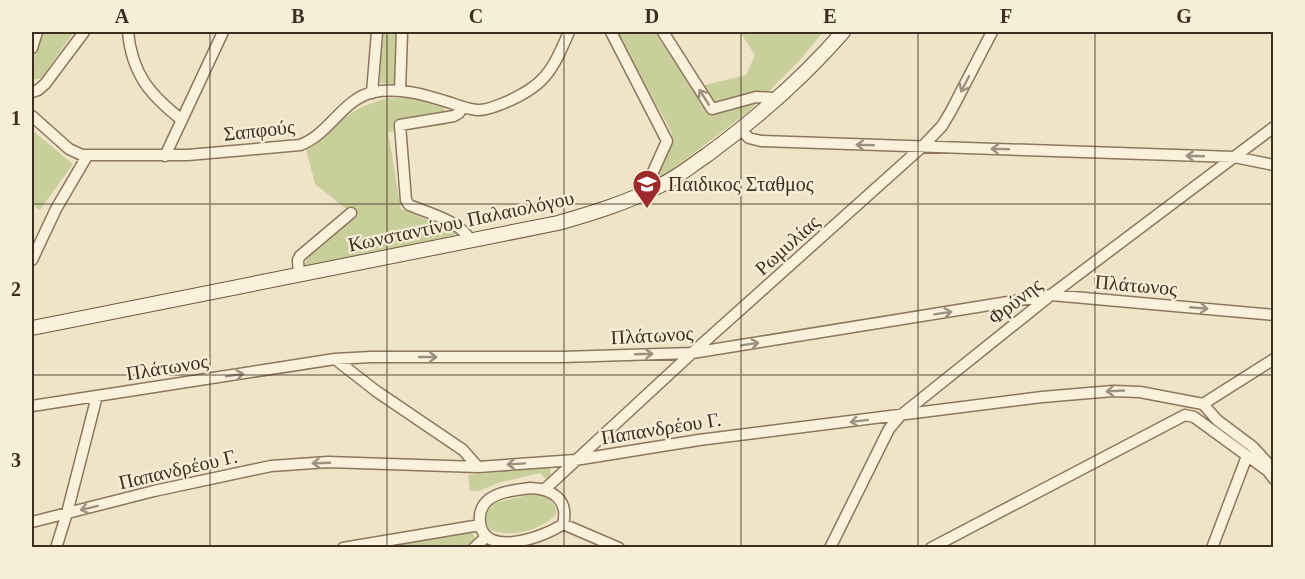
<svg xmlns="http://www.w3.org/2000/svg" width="1305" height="579" font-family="Georgia,serif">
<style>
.green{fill:#c9cf9b}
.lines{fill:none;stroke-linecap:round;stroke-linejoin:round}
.street-casing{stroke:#8d765c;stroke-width:13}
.secondary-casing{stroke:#6f573f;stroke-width:16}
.street{stroke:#faf1dc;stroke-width:10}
.secondary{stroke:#faf1dc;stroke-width:14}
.oneway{stroke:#9c907e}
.grid{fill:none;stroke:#3d2e20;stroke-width:1.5;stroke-opacity:0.55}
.labels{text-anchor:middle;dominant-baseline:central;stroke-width:4.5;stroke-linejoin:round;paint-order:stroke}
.street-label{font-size:20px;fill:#3d2e20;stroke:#f7eed8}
.poi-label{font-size:20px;fill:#3d2e20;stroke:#f7eed8;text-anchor:start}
.neatline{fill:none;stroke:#3d2e20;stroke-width:2}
.grid-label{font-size:20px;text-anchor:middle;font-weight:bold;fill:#3d2e20}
</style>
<rect width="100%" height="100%" fill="#f0e4c8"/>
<!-- green -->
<path class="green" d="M42,32H74L41,78L32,80V63Z
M382,32H399L396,84L379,83Z
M616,32H662L657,35L694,92L701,86L746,75L755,55L740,32H823L800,60L748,112L657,181L653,179L673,140L671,131Z
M389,98H415L444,107L446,125L388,132L401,209L462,234L305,267L307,257L355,216L315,184L306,149C333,126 353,106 389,98Z
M32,130L73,164L40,210L32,205Z
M550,466L551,477L546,479L540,473L498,483L479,491H470L468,475Z
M532,494L546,496L556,507V515C539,531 511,538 490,530L486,522V513L494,503Z
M471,531L476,539L466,547L382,548Z"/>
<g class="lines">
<!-- street casing -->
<g class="street-casing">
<path id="street" d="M128,32C132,74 150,95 182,120
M611,32L667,141L643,194
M663,32L712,109L756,97L776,98
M32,48L37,32
M400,91L402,32
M32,92L38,90L45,84L84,32
M372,93L377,32
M463,107L459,113L454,116L400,125L406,200L409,205C430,214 459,220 471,241
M32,116L69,149L82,155H188L300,145C329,135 343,98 374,92C400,87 426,95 451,103C459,106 468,109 477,110C486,111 496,106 504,103C545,86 552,71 569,32
M741,130L749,138L761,141L1234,157L1274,165
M165,156L223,32
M32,260L56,209L87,156
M299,275L298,260L300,256L351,213
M335,359L376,391L463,450L478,467
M1203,404L1274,359
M32,406L335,359L371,357H562L692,353L1051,295L1274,315
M531,488C553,489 569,500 563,524C545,537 483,559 480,522C479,514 481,507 487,501C498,491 517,490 531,488Z
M545,489L692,353L923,146L942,126L951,111L992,32
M32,522L154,491L271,466L328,462L478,467L575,460L699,440L1042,397L1113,391L1140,392L1203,404L1217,420L1253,447L1274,470
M563,524L619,548
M56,548L67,513L97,396
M343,548L480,525
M474,548L486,537
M830,548L889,429L900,416L1051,295L1274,127
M931,548L1185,415L1194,417L1268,471L1274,479
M1212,548L1247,456"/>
</g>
<!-- secondary casing -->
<g class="secondary-casing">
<path id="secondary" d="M32,328L558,223C593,213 629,202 661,185C678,177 692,165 707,155C756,119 803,78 843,32"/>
</g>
<!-- street -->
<use href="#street" class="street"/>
<!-- secondary -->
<use href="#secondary" class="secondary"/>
</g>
<!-- one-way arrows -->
<defs><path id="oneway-shaft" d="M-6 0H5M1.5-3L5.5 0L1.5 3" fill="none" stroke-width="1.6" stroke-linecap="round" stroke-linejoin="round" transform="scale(1.5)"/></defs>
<g class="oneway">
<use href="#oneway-shaft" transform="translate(965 84) rotate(117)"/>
<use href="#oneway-shaft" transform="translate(704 97) rotate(-122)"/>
<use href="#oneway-shaft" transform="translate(865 145) rotate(-178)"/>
<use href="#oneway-shaft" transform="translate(1000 149) rotate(-178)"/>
<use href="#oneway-shaft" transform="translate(1195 156) rotate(-178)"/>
<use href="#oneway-shaft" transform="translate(1199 308) rotate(5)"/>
<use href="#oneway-shaft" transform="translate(943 313) rotate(-9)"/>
<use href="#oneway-shaft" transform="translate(750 344) rotate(-9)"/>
<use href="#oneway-shaft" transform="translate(644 354) rotate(-2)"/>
<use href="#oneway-shaft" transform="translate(428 357)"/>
<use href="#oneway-shaft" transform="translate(235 375) rotate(-9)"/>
<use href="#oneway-shaft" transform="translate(1115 391) rotate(177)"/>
<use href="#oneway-shaft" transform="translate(859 421) rotate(173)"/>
<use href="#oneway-shaft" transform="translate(321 463) rotate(178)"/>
<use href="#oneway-shaft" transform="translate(516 464) rotate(176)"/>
<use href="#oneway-shaft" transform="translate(89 508) rotate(166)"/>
</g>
<!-- grid -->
<path class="grid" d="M210,32V548M387,32V548M564,32V548M741,32V548M918,32V548M1095,32V548M32,204H1274M32,375H1274"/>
<!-- icons -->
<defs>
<g id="school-pin" transform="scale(1.5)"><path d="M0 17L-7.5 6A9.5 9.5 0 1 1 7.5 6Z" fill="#9e2a2b" stroke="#f7eed8"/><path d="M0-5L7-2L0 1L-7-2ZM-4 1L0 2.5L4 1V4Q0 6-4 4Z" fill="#fff"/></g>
</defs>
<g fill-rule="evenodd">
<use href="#school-pin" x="647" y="184"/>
</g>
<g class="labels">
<!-- street labels -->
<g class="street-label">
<text transform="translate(259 130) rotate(-6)">Σαπφούς</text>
<text transform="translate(461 221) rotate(-12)">Κωνσταντίνου Παλαιολόγου</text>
<text transform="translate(787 245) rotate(-42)">Ρωμυλίας</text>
<text transform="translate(1136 285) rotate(5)">Πλάτωνος</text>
<text transform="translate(1015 301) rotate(-38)">Φρύνης</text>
<text transform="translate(652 335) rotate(-3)">Πλάτωνος</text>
<text transform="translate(167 367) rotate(-9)">Πλάτωνος</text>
<text transform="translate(661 428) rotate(-9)">Παπανδρέου Γ.</text>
<text transform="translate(178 469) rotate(-13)">Παπανδρέου Γ.</text>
</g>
<!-- poi labels -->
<g class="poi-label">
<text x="668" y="184">Παιδικος Σταθμος</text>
</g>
</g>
<!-- border -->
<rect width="1305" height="579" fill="none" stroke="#f7eed8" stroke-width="66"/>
<rect x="33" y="33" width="1239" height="513" class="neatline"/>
<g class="grid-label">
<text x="122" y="23">A</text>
<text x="298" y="23">B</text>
<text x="476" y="23">C</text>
<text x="652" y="23">D</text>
<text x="830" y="23">E</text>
<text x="1006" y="23">F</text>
<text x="1184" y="23">G</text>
<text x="16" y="125">1</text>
<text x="16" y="296">2</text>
<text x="16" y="467">3</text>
</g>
</svg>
